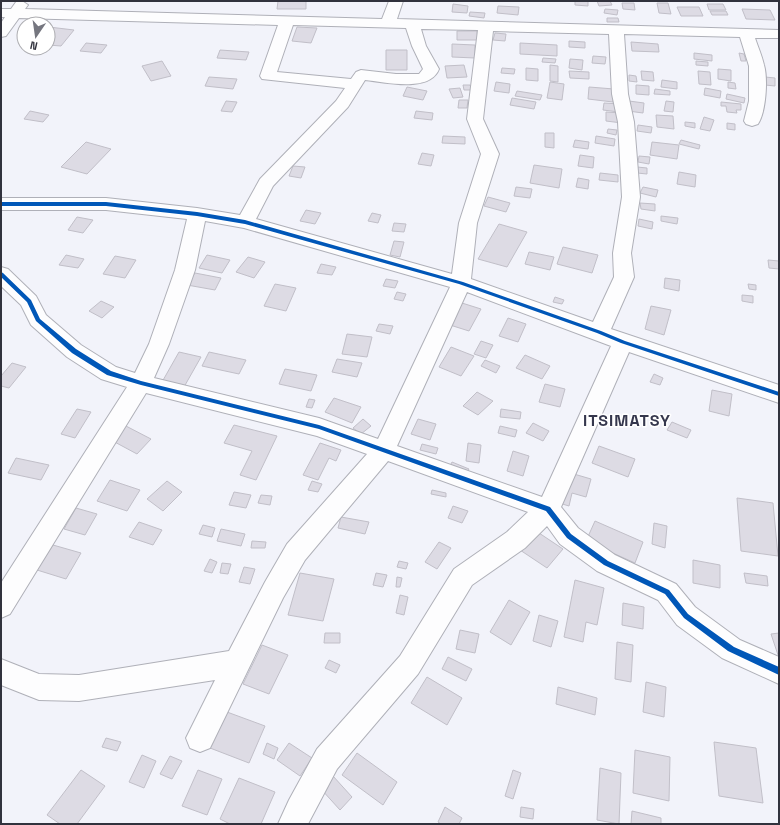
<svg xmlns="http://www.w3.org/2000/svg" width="780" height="825" font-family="'Space Grotesk',sans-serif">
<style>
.building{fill:#dddbe4;stroke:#c1bfc8}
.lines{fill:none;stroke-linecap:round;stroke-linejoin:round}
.minor-casing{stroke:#afb0b8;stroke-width:2}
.minor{fill:#fdfdfe;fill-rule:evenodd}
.cycleway-casing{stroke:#fff;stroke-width:2}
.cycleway{fill:#0057b8;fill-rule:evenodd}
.labels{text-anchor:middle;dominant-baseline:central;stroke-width:3;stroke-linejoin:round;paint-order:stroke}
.district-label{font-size:16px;font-weight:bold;letter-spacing:1px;fill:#35374d;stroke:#fff}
</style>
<rect width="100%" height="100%" fill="#f2f3fa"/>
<!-- building -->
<path class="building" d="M278,1H306V9H277Z
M575,1H588V6L575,5Z
M597,1H610L612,5L599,6Z
M622,3H634L635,10L623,9Z
M657,3H668L671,14L659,13Z
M453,4L468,6L467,13L452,12Z
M707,4H723L726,10H709Z
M498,6L519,7L518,15L497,13Z
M677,7H699L703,16H681Z
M605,9L618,10L617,15L604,13Z
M742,9L770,10L775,20L746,19Z
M710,11H726L728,15H712Z
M470,12L485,13L484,18L469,16Z
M607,18H618L619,22H607Z
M49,27L74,30L61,46L48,45Z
M297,27L317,28L311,43L292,41Z
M457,31H477L478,40H457Z
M495,33L506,34L505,41L493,40Z
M569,41L585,42V48L569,47Z
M631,42L658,44L659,52L632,51Z
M86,43L107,45L101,53L80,51Z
M520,43L557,45V56L520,54Z
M452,44L475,45V58L452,57Z
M220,50L249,52L246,60L217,58Z
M386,50H407V70H386Z
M694,53L712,55V61L694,59Z
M739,53L744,54L746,61H741Z
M593,56L606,57L605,64L592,63Z
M543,58L556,59L555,63L542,62Z
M570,59L583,60L582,70L569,68Z
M162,61L171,76L151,81L142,66Z
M696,61L708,62V66L696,65Z
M464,65L467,77L447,78L445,66Z
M550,65L558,66V82L550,81Z
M502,68L515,69L514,74L501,73Z
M526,68L538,69V81L526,80Z
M718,69L731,70V81L718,79Z
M569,71L589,72V79L570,78Z
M641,71L653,72L654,81L642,80Z
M698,71L710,72L711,85L699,84Z
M629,75L636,76L637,82L629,81Z
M209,77L237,79L233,89L205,86Z
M765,77L775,78V86L765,85Z
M662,80L677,82V89L661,87Z
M496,82L510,84L509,93L494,91Z
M550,82L564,84L562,100L547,98Z
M728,82L735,83L736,89L728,88Z
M463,85H470L472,90H464Z
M636,85L649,86V95L636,94Z
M407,87L427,91L423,100L403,96Z
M589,87L614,89L613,102L588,99Z
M460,88L463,97L453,98L449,89Z
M705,88L721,91L720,98L704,95Z
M655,89L670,91V95L654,94Z
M517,91L542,95L540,100L515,96Z
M727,94L745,98L744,103L726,99Z
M512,98L536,102L534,109L510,105Z
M459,100H468L467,108H458Z
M226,101L237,102L232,112L221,111Z
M629,101L644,103L643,113L628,111Z
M666,101L674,102L673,112L664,111Z
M721,102L741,104V110H736L737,113L727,112L726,106H721Z
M604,103L620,104L619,112L603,110Z
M30,111L49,115L43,122L24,119Z
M416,111L433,113L432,120L414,118Z
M606,112L622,113V123L606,121Z
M656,115L673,116L674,129L657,127Z
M704,117L714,120L710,131L700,129Z
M685,122L695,123V128L685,126Z
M727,123L735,124V130L727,129Z
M638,125L652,127L651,133L637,131Z
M608,129L617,130L616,135L607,133Z
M545,133H554V148L545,147Z
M443,136L465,137V144L442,143Z
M596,136L615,139L614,146L595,143Z
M575,140L589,142L588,149L573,147Z
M681,140L700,145L699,149L679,144Z
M86,142L111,149L87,174L61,167Z
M652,142L679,145L677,159L650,155Z
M422,153L434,155L431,166L418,164Z
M580,155L594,157L593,168L578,166Z
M639,156L650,157L649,164L638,162Z
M534,165L562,169L559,188L530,183Z
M293,166L305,167L301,178L289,176Z
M637,167L647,168V174L637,173Z
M679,172L696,175L695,187L677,184Z
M600,173L618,175V182L599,180Z
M578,178L589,180L588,189L576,187Z
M516,187L532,189L530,198L514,196Z
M643,187L658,190L656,197L640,193Z
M488,197L510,203L506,212L484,206Z
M640,203L655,204V211L641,209Z
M306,210L321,213L315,224L300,221Z
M372,213L381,215L378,223L368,221Z
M661,216L678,218L677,224L661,221Z
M77,217L93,220L83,233L68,230Z
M639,219L653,222L652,229L638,226Z
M394,223L406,224L404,232L392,231Z
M499,224L527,232L507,267L478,259Z
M394,241L404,242L400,257L390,255Z
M563,247L598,255L592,273L557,264Z
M529,252L554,257L550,270L525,264Z
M66,255L84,259L78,268L59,265Z
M207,255L230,260L222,273L199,268Z
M115,256L136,260L125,278L103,274Z
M248,257L265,262L254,278L236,272Z
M768,260L779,261V269L769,268Z
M321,264L336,267L332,275L317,273Z
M195,273L221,278L215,290L187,285Z
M665,278L680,280L679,291L664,288Z
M386,279L398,281L395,288L383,286Z
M275,284L296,288L286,311L264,306Z
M748,284L756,285V290L749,289Z
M397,292L406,294L403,301L394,299Z
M742,295L753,296V303L742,301Z
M555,297L564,300L562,304L553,302Z
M101,301L114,307L102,318L89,311Z
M462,303L481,309L469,331L450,325Z
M651,306L671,310L664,335L645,329Z
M508,318L526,324L518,342L499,336Z
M379,324L393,326L390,334L376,331Z
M347,334L372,337L367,357L342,354Z
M481,341L493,345L486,358L474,354Z
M451,347L474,356L461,376L439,367Z
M179,352L201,357L184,387L162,382Z
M209,352L246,360L239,374L202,366Z
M525,355L550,366L542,379L516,368Z
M337,359L362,363L357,377L332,372Z
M485,360L500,366L496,373L481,366Z
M12,363L26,367L9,388L1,386V376Z
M285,369L317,375L311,391L279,384Z
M654,374L663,378L660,385L650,382Z
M545,384L565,389L560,407L539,402Z
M712,390L732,394L729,416L709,411Z
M477,392L493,401L478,415L463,406Z
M334,398L361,407L352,423L325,412Z
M309,399L315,400L312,408L306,407Z
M77,409L91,412L75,438L61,434Z
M501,409L521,412L520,419L500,417Z
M363,419L371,426L361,434L353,428Z
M418,419L436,424L430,440L411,434Z
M672,422L691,430L687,438L667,430Z
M533,423L549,431L543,441L526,433Z
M124,425L151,439L137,454L111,440Z
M234,425L277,436L256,480L240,475L252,451L224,443Z
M500,426L517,430L515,437L498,433Z
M320,443L341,450L336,461L329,458L318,480L303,475Z
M468,443L481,445L479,463L466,461Z
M422,444L438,448L436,454L420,450Z
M599,446L635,459L628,477L592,463Z
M513,451L529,456L523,476L507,471Z
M16,458L49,465L41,480L8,473Z
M452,462L469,469L465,475L449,468Z
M567,472L591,479L586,497L572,493L569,506L559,503Z
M110,480L140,490L127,511L97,501Z
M167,481L182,492L163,511L147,499Z
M312,481L322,484L318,492L308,490Z
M432,490L446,493V497L431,494Z
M234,492L251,495L246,508L229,505Z
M261,495L272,496L270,505L258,503Z
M737,498L773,503L778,556L741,551Z
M453,506L468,511L462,523L448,518Z
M76,508L97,514L85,535L64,529Z
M341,517L369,522L365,534L338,528Z
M595,521L643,542L635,563L586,541Z
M139,522L162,530L153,545L129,537Z
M654,523L667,526L665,548L652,544Z
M203,525L215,528L212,537L199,534Z
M221,529L245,534L241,546L217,541Z
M533,529L563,549L547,568L517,548Z
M252,541L266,542L265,548H251Z
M439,542L451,548L437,569L425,562Z
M53,545L81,553L66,579L37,570Z
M210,559L217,562L212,573L204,571Z
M693,560L720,565V588L693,583Z
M399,561L408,563L406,569L397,567Z
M222,563L231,564L228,574L220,573Z
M244,567L255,569L250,584L239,582Z
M300,573L334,579L323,621L288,615Z
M376,573L387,575L383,587L373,585Z
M744,573L767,576L768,586L746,583Z
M397,577L402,578L400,587H396Z
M575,580L604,588L597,625L586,622L583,642L564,637Z
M400,595L408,597L404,615L396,613Z
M509,600L530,612L511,645L490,632Z
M623,603L644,607L643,629L622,625Z
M539,615L558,621L551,647L533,641Z
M460,630L479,634L475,653L456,649Z
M325,633H340V643H324Z
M779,633V655H778L771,634Z
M617,642L633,645L631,682L615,679Z
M262,645L288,655L269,694L243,684Z
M448,657L472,669L466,681L442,669Z
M329,660L340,665L336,673L325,668Z
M427,677L462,698L447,725L411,703Z
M646,682L666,687L664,717L643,712Z
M558,687L597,698L595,715L556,704Z
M227,712L265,726L249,763L210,748Z
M106,738L121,742L117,751L102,747Z
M714,742L756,748L763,803L719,796Z
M267,743L278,748L274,759L263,754Z
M289,743L312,758L300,776L277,760Z
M635,750L670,757L669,801L633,793Z
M357,753L397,782L383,805L342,775Z
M142,755L156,761L144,788L129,782Z
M170,756L182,761L172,779L160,774Z
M600,768L621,773L619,824L597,820Z
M81,770L105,786L77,824H60L47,815Z
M198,770L222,779L207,815L182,806Z
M513,770L521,773L513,799L505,796Z
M333,776L352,797L340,810L321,789Z
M239,778L275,792L261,824H230L220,819Z
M445,807L462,818L459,824H441L438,822Z
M521,807L534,809L533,819L520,817Z
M632,811L661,818V824H631Z"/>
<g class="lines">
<!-- minor casing -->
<g class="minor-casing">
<path id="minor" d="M22,1L28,5L25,9L382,19L389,1H403L397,19L779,30V38H755C758,47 762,56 764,65C768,79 766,112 758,124L752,126L746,124L744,121L749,101V66L740,37L624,34L628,94L634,122L640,197L631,253L634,277L611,329L779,385V403L629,352L561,507L578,528L615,555L676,584L695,607L740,640L779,657V684L722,658L677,625L658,600L597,571L560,544L547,526L525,548L472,585L418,674L337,769L308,824H278L289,800L317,749L400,656L454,569L507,532L528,512L388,461L305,560L283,598L210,748L200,752L190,748L186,738L215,680L79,701L39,700L1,685V659L39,674L79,675L229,651L265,582L287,544L367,454L317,436L146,393L10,614L1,618V583L127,387L101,379L67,357L31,325L21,305L1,286V267L8,269L36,296L46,315L81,345L116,367L135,373L149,344L175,270L187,219L106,210H1V198H106L197,208L240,215L260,179L336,101L345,88L262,79L260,76L278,25L19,18L6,36L1,37V23L5,17H1V9H11L16,2ZM293,25L406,28L412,46L423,69L419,74H396L361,70L356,72L351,79L277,72ZM421,29L478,30L467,119L481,154L459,223L452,274L256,219L273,186L348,107L365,80C385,82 430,93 439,69L426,46ZM493,31L609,34L612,94L618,122L622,197L613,253L614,277L593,322L471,279L477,223L499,154L483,119ZM205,221L244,228L450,287L378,439L319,418L154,378L169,344L195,270ZM467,292L611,346L542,497L397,446Z"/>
</g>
<!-- minor -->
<use href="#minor" class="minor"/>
<!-- cycleway casing -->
<g class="cycleway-casing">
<path id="cycleway" d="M1,202H106L197,212L245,220L463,282L601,331L625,341L779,392V396L621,343L597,333L459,284L245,224L197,216L106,206H1Z
M1,272L3,273L31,300L40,319L76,349L111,371L141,381L319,425L550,507L571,534L608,561L669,590L688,614L734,647L779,667V675L728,651L684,618L665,594L604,565L567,538L546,511L319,429L141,385L107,375L72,353L36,321L27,302L1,277Z"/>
</g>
<!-- cycleway -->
<use href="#cycleway" class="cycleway"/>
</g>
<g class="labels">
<!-- district labels -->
<g class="district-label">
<text x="627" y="420">ITSIMATSY</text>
</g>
</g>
<!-- border -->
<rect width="780" height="825" fill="none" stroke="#31323d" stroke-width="4"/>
<!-- north arrow -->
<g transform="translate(36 36) rotate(193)"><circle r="19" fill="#ffffff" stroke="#adadb1"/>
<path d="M0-3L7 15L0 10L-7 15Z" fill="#75767f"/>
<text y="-6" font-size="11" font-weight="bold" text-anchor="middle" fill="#31323d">N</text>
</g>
</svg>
